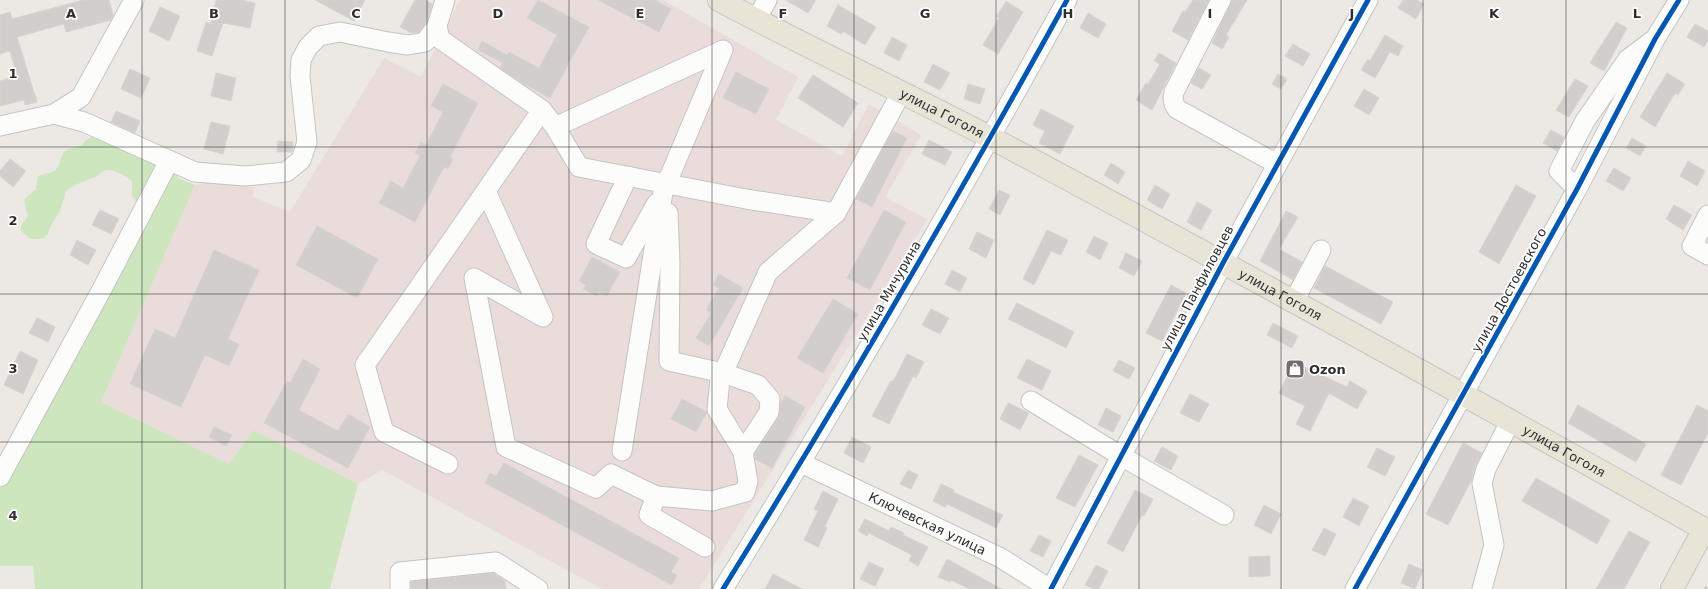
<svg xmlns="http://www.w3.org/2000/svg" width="1708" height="589" font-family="'DejaVu Sans',sans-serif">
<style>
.medical{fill:#e9dcdb}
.green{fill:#cee6be}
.building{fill:#d1cecb;stroke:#d7d4d0}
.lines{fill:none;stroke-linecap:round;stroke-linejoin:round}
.minor-casing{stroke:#c5c4c5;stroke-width:21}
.major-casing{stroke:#c6c5c4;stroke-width:24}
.path{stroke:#c9c9c8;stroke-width:2.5;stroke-dasharray:3 2;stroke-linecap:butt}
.minor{stroke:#fcfcfb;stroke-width:19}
.major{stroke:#e8e4d6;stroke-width:22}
.cycleway-casing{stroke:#fff;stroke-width:8}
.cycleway{stroke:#0057b8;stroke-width:5}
.grid{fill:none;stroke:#2e2e2e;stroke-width:1;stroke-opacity:0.55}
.labels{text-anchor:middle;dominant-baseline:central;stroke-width:3.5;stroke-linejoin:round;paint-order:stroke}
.street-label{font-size:13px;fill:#2e2e2e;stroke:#fff}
.poi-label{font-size:13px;font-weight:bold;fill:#2e2e2e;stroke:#fff;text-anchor:start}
.grid-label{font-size:13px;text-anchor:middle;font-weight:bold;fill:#2e2e2e;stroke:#fff;stroke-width:3.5;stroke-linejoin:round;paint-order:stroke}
</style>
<rect width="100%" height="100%" fill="#ece8e4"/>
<!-- medical -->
<path class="medical" d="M460,0H663L798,77L776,120L842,156L869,104L921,135L885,197L927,219L699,589H602L382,470L358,484L253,430L229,464L101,402L195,185L216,180L254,187L253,197L290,212L384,58L421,77Z"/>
<!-- green -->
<path class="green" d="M92,137H111L177,174L178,178L195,185L101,402L229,464L253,430L358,484L330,589H35L33,566H0V462L137,204L132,195V181C126,176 116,171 109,170C103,169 100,175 95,177C83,182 77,183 66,191L60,211L50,227L48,234L43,239H30L21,231V225L28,216C22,196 23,201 36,189L38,176L55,171L59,165L63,153L68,149L82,145L86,140Z"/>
<!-- building -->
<path class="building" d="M83,0H109L113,15L111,20L66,32L64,24L17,37L37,102L25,105L24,100L0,106V81L17,76L10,51L0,54V15L10,12L12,19Z
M216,0H241L255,3L250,28L223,23L212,56L197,51L206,22L211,24Z
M315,0H365L354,21Z
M415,0H426L432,4L428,18L424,26L419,32L411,33L400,27Z
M538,0L589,27L550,98L524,84L500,68L503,63L478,50L482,41L507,55L509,52L539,68L557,35L527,18Z
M598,0H655L671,9L659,32Z
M786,0H816L808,13Z
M1193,0H1209L1188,40L1172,31L1183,11L1185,12Z
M1232,0H1247L1226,35L1229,37L1222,49L1212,43Z
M1403,0H1416L1424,4L1416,19L1398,8Z
M1006,1L1023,12L998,54L983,45L999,18L997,16Z
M838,5L876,27L865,45L843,31L841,34L827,26Z
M160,7L180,16L169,41L149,31Z
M1088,13L1106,24L1098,38L1080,28Z
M1616,22L1627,28L1604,71L1590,63Z
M1695,24L1708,31V40L1704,47L1687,37Z
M1385,35L1403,46L1398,56L1390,52L1375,78L1361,70L1368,59L1370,61Z
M892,37L907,45L899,61L884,53Z
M1293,44L1310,54L1303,66L1285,56Z
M1159,53L1176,63L1152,110L1136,100L1146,83L1148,84L1160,64L1154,61Z
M933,64L950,73L940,90L924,82Z
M1199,68L1211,75L1202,89L1191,83Z
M130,69L150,78L141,98L121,89Z
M736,72L769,89L756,114L723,98Z
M216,73L236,78L231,101L211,96Z
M1667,73L1685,84L1678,95L1675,93L1655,127L1640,117Z
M1278,74L1287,79L1281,89L1272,84Z
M813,75L858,103L843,127L798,98Z
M1575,79L1588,86L1569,117L1556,110Z
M443,84L478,103L450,157L453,159L448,169L444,167L415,222L379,203L391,181L403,188L420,156L415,153L421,142L426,145L443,112L431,106Z
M968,84L985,89L980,104L964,99Z
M1364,89L1379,98L1369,115L1354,106Z
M1041,109L1074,126L1060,154L1039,143L1045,131L1033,125Z
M116,111L140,121L135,133L111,122Z
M211,122L230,126L223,154L204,149Z
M1551,130L1564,137L1557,151L1543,143Z
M893,131L907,138L872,207L856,199Z
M1632,138L1646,146L1640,156L1626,148Z
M929,140L952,152L945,165L922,154Z
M278,141L293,142L292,152H277Z
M10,159L26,171L13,187L0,176V171Z
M1688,161L1705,171L1697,186L1680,176Z
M1111,163L1125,172L1118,184L1104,175Z
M1614,168L1631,178L1623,191L1606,181Z
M1155,185L1170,194L1162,209L1147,200Z
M1516,185L1536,196L1499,264L1479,252Z
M999,190L1010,195L1000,215L989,209Z
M1197,202L1212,210L1201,230L1187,222Z
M1674,205L1692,215L1683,230L1666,219Z
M100,210L119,219L111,234L92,225Z
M884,210L906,222L870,290L847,278Z
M1286,211L1298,217L1279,249L1302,262L1293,280L1260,261Z
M317,226L378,259L357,298L296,265Z
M1047,230L1068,240L1061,255L1051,251L1034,285L1023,279Z
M977,232L994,240L986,258L969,249Z
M1094,236L1108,243L1100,260L1086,252Z
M77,240L96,250L88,265L70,255Z
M214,250L259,270L228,339L239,344L229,366L205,355L181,407L130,384L155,329L175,338Z
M1126,253L1142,261L1134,276L1119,268Z
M592,257L620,272L607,296L599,292L597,296L583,289L586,285L579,281Z
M1325,266L1393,302L1381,324L1314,288Z
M952,270L967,278L960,292L945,284Z
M719,274L743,288L709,346L696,338L711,313L706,310L719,288L713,285Z
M1171,285L1186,293L1162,341L1146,333Z
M833,299L858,314L823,373L797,358Z
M1017,303L1074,332L1066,348L1008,319Z
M931,309L949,318L940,334L922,325Z
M37,318L55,327L48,342L29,333Z
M1273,323L1298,336L1292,348L1267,335Z
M20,351L38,360L23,394L4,385Z
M907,354L924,362L916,378L913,376L889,424L872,416L891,381L893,382Z
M303,359L320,369L299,410L338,431L348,414L370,427L348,468L264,423L287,381L290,383Z
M1027,359L1051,371L1042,390L1017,378Z
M1119,360L1135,368L1129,379L1113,371Z
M1294,362L1347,387L1350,381L1367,391L1357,409L1329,393L1310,431L1296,424L1305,406L1279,393Z
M1190,394L1209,404L1199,422L1180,413Z
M785,396L805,407L772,468L755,459V454L778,418L781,403Z
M682,399L707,412L696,432L671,419Z
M1008,403L1029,413L1020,430L1000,419Z
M1578,405L1646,444L1636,462L1568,423Z
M1697,405L1708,411V433L1681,485L1661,475Z
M1106,408L1121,416L1113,432L1098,425Z
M214,427L232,435L226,446L209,437Z
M852,437L871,447L863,463L844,453Z
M1463,443L1482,453L1475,466L1471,481L1448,525L1426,514Z
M1162,447L1178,456L1171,470L1154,461Z
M1377,448L1395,457L1385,476L1367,467Z
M1079,455L1098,465L1075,507L1056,498Z
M504,463L679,558L671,572L677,575L672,585L485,483L490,473L496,476Z
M908,470L918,475L911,489L900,484Z
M1536,478L1610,520L1597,544L1522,501Z
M941,484L954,490L953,492L1003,515L996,528L947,504L945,507L933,501Z
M1135,490L1153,499L1144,516L1142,515L1123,552L1107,543Z
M823,491L838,499L825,526L827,528L818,547L804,540L818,511L814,509Z
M1353,498L1369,506L1359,526L1343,517Z
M1264,505L1281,514L1271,534L1254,525Z
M865,519L889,531L891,527L904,533L903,535L928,547L918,566L909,561L912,555L869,533L867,536L858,531Z
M1324,528L1336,534L1325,556L1312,550Z
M1629,531L1650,542L1624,589H1596Z
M1039,535L1051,541L1043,557L1030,551Z
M1270,556V576L1249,577V557Z
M947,559L985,580L1002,589H969L951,580L950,582L938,577Z
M869,562L884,569L875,586L860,579Z
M1409,564L1423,570L1415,589L1401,583Z
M1096,565L1108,571L1099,589H1094L1085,585Z
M493,573L505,581L506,589H411V582Z
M773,574L802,589H765Z"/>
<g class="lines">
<!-- minor casing -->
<g class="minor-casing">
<g id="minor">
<path d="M445,0L437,26L440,39L542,110L555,127L723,50L663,192L622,451"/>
<path d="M1221,0L1174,92L1173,98L1174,104L1177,109L1277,164"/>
<path d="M756,20L767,0"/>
<path d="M54,114L84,122L195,172L245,176L286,172L301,160L307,142L300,76L301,60L308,47L319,36L340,32L388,42L408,45L425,42L437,26"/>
<path d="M0,126L54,114L81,97L134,0"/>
<path d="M555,127L579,167L746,199L836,213L901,93"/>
<path d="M628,176L596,244L626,258L657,203"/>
<path d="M1577,189L1559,171L1585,121L1628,59L1652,41"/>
<path d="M486,191L543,317L474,278L506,447L596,488L611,474L656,496L649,515L705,547"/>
<path d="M668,213L670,263L669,361L723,373L758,385L770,399L769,412L743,452"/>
<path d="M1708,215L1692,246L1708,255"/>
<path d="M1294,301L1321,250"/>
<path d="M1031,401L1121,456L1224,515"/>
<path id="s1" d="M801,463L1001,558L1050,589"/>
<path d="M448,464L384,432L365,365L542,110"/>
<path d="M0,477L102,289L169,161"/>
<path d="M656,496L712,501L745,492L748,481L743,452L717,409L720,380L768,272L836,213"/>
<path d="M400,589V572L496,562L538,589"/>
<path d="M723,589C843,396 957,199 1067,0"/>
<path d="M1051,589L1223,263L1368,0"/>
<path d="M1355,589L1577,189L1655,39L1679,0"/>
<path d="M1482,589L1494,545L1482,483L1486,469L1511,420"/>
</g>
</g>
<!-- major casing -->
<g class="major-casing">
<g id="major">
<path id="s2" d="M719,0C810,49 904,92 995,140C1233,267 1469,397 1704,529L1672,589"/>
</g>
</g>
<!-- path -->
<path class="path" d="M1705,589L1708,585"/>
<!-- minor -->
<use href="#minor" class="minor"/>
<!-- major -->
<use href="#major" class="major"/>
<!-- cycleway casing -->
<g class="cycleway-casing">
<path id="cycleway" d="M723,589C843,396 957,199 1067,0
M1051,589L1223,263L1368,0
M1355,589L1577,189L1655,39L1679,0"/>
</g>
<!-- cycleway -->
<use href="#cycleway" class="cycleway"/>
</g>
<!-- grid -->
<path class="grid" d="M142,0V589M285,0V589M427,0V589M569,0V589M712,0V589M854,0V589M996,0V589M1139,0V589M1281,0V589M1423,0V589M1566,0V589M0,147H1708M0,294H1708M0,442H1708"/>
<!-- icons -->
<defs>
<g id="shop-square" transform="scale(1)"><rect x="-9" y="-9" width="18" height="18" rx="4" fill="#706f6e" stroke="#fff"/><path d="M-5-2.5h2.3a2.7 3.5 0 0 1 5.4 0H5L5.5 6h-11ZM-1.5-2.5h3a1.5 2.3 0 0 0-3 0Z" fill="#fff"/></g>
</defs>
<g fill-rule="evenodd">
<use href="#shop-square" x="1295" y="369"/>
</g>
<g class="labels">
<!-- street labels -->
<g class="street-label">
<text stroke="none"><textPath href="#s2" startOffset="250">улица Гоголя</textPath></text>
<text transform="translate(1197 288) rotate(-62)">улица Панфиловцев</text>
<text transform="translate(1509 290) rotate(-61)">улица Достоевского</text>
<text transform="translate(889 291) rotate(-60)">улица Мичурина</text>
<text stroke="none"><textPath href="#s2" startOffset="634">улица Гоголя</textPath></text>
<text stroke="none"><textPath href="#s2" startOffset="958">улица Гоголя</textPath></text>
<text stroke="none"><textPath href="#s1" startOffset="140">Ключевская улица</textPath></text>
</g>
<!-- poi labels -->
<g class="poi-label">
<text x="1309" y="369">Ozon</text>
</g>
</g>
<g class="grid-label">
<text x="71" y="18">A</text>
<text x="214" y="18">B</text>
<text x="356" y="18">C</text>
<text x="498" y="18">D</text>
<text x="640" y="18">E</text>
<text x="783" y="18">F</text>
<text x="925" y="18">G</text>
<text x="1068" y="18">H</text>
<text x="1210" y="18">I</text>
<text x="1352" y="18">J</text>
<text x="1494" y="18">K</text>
<text x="1637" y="18">L</text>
<text x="13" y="78">1</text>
<text x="13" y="225">2</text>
<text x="13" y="373">3</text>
<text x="13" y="520">4</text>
</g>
</svg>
